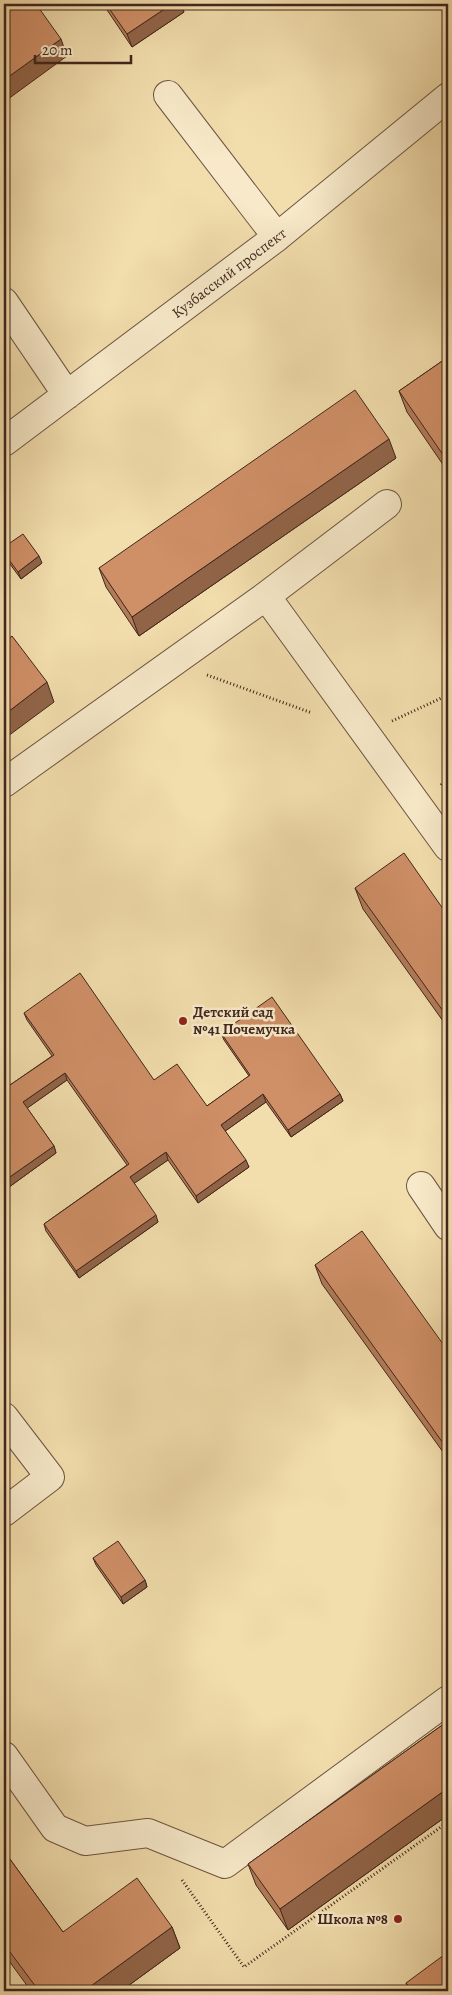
<svg xmlns="http://www.w3.org/2000/svg" width="452" height="1995" font-family="Alegreya,serif">
<style>
.lines{fill:none;stroke-linecap:round;stroke-linejoin:round}
.minor-casing{stroke:#6c5441;stroke-width:30}
.path{stroke:#40261d;stroke-width:3;stroke-dasharray:1 2.5;stroke-linecap:butt}
.minor{stroke:#f7e9c9;stroke-width:28}
.wall{fill:#b27b59;stroke:#40261d}
.shaded-wall{fill:#916448;stroke:#40261d}
.building{fill:#cf8f67;stroke:#40261d}
.poi-dot{fill:#8f2418;stroke:#f7e9c9;stroke-width:2}
.labels{text-anchor:middle;dominant-baseline:central;stroke-width:5;stroke-linejoin:round;paint-order:stroke}
.street-label{font-size:15px;fill:#40261d;stroke:#f7e9c9}
.poi-label{font-size:15px;font-weight:bold;fill:#40261d;stroke:#f7e9c9;text-anchor:start}
</style>
<rect width="100%" height="100%" fill="#f2ddac"/>
<filter id="stains"><feTurbulence type="fractalNoise" baseFrequency=".004" numOctaves="4"/><feColorMatrix values="0 0 0 0 .2 0 0 0 0 .09 0 0 0 0 .02 0 0 0 .5 -.17"/></filter>
<radialGradient id="worn" r=".72"><stop offset=".6" stop-color="#630" stop-opacity="0"/><stop offset="1" stop-color="#630" stop-opacity=".3"/></radialGradient>
<g class="lines">
<!-- minor casing -->
<g class="minor-casing">
<path id="minor" d="M168,95L277,237
M4,302L67,395
M4,442L277,237L448,97
M266,596L387,504
M4,783L266,596L448,847
M421,1186L448,1226
M4,1417L50,1477L4,1512
M4,1756L55,1828L85,1841L148,1833L225,1864L448,1700"/>
</g>
<!-- path -->
<path class="path" d="M207,675L312,713
M392,721L448,695
M441,785L448,775
M182,1880L244,1967L448,1822"/>
<!-- minor -->
<use href="#minor" class="minor"/>
</g>
<!-- wall -->
<path class="wall" d="M103,4H180L184,12L132,47Z
M448,357V472L407,412L399,391Z
M396,458L139,636L106,587L99,568Z
M4,547L42,563L21,579L4,556Z
M355,888L448,916V1028L363,909Z
M24,1013L154,1080L207,1106L249,1076L224,1040L221,1033L340,1094L343,1101L291,1137L266,1102L225,1131L249,1167L198,1203L168,1160L134,1183L158,1222L79,1278L46,1231L44,1224L127,1165L67,1080L27,1108L54,1146L56,1153L5,1190L4,1189V1076L10,1085L52,1056L27,1020Z
M315,1265L448,1351V1459L322,1284Z
M93,1558L145,1580L147,1587L123,1604L96,1565Z
M448,1721V1815L288,1930L256,1885L248,1864Z
M4,1851L63,1932L172,1927L180,1948L121,1991H31L4,1954Z
M406,1983L448,1991H409Z"/>
<!-- shaded-wall -->
<path class="shaded-wall" d="M172,4H180L184,12L132,47L127,34Z
M61,39L67,56L4,102V80Z
M389,439L396,458L139,636L132,617Z
M39,556L42,563L21,579L18,572Z
M47,682L54,702L4,739V715Z
M65,1073L67,1080L26,1109L23,1102Z
M263,1094L266,1102L224,1132L221,1125Z
M340,1094L343,1101L291,1137L288,1130Z
M54,1146L56,1153L5,1190L4,1181Z
M166,1152L168,1160L132,1185L130,1177Z
M246,1160L249,1167L198,1203L196,1196Z
M156,1215L158,1222L79,1278L76,1271Z
M145,1580L147,1587L123,1604L121,1597Z
M448,1788V1815L288,1930L280,1909Z
M172,1927L180,1948L121,1991H84Z"/>
<!-- building -->
<path class="building" d="M4,4H36L61,39L4,80Z
M106,4H172L127,34Z
M448,357V462L399,391Z
M355,390L389,439L132,617L99,568Z
M23,534L39,556L18,572L4,553V547Z
M12,636L47,682L4,715V643Z
M404,853L448,916V1018L355,888Z
M80,973L154,1080L177,1064L207,1106L250,1075L221,1033L272,997L340,1094L288,1130L263,1094L221,1125L246,1160L196,1196L166,1152L130,1177L156,1215L76,1271L44,1224L129,1164L65,1073L23,1102L54,1146L4,1181V1076L10,1085L54,1055L24,1013Z
M362,1231L448,1351V1450L315,1265Z
M118,1541L145,1580L121,1597L93,1558Z
M448,1721V1788L280,1909L248,1864Z
M4,1851L63,1932L137,1878L172,1927L84,1991H39L4,1944Z
M448,1952V1991H412L406,1983Z"/>
<!-- markers -->
<g class="poi-dot">
<circle cx="183" cy="1021" r="5"/>
<circle cx="398" cy="1919" r="5"/>
</g>
<g class="labels">
<!-- street labels -->
<g class="street-label">
<text transform="translate(229 273) rotate(-37)">Кузбасский проспект</text>
</g>
<!-- poi labels -->
<g class="poi-label">
<text x="193" y="1012">Детский сад<tspan x="193" dy="17">№41 Почемучка</tspan></text>
<text x="388" y="1919" text-anchor="end">Школа №8</text>
</g>
</g>
<!-- margin -->
<rect width="452" height="1995" fill="none" stroke="#f2ddac" stroke-width="20"/>
<rect x="5" y="5" width="442" height="1985" fill="none" stroke="#40261d" stroke-width="2.5"/>
<rect x="10" y="10" width="432" height="1975" fill="none" stroke="#40261d"/>
<!-- scale -->
<path d="M35 55v8h96v-8" fill="none" stroke="#40261d" stroke-width="2.5"/>
<text x="42" y="55" font-size="15" fill="#40261d" stroke="#f7e9c9" stroke-width="4" paint-order="stroke">20 m</text>
<rect width="100%" height="100%" filter="url(#stains)"/>
<rect width="100%" height="100%" fill="url(#worn)"/>
</svg>
